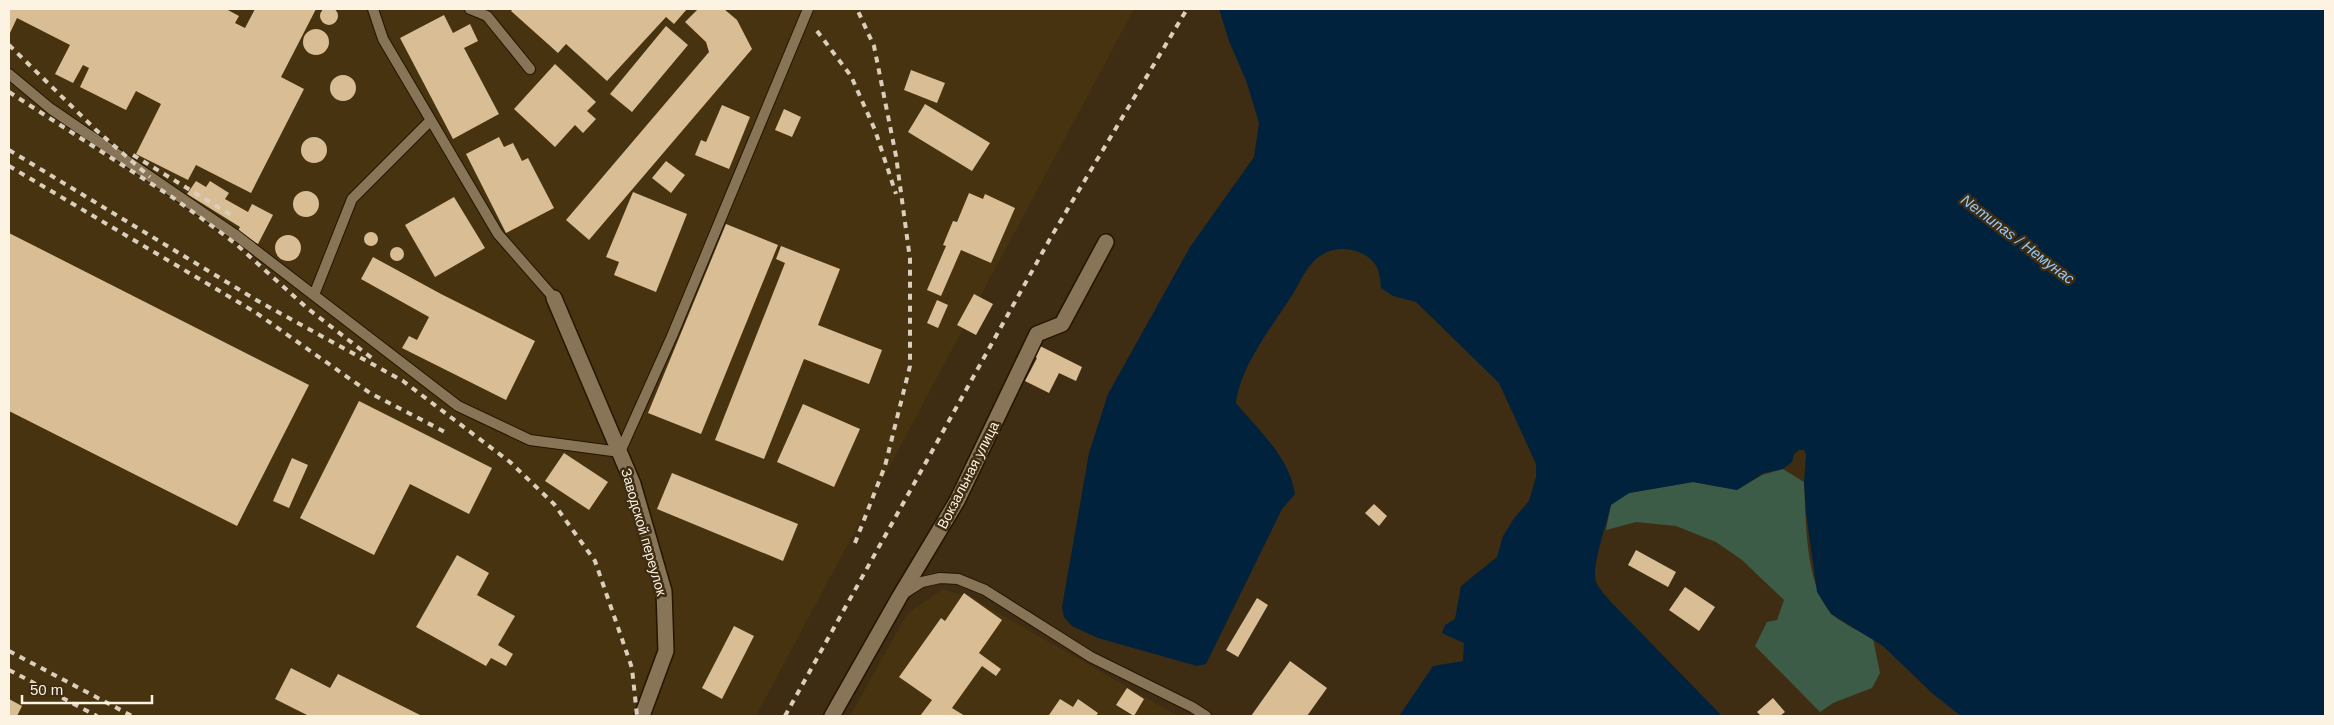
<svg xmlns="http://www.w3.org/2000/svg" width="2334" height="725" font-family="Helvetica,sans-serif">
<style>
.built{fill:#47330f}
.green{fill:#3d5c47}
.water{fill:#01223c}
.building{fill:#d9bd95}
.lines{fill:none;stroke-linecap:round;stroke-linejoin:round}
.service-casing{stroke:#241500;stroke-width:12}
.minor-casing{stroke:#241500;stroke-width:18}
.service{stroke:#887558;stroke-width:10}
.minor{stroke:#887558;stroke-width:15}
.rail{stroke:#dacfbd;stroke-width:4;stroke-dasharray:6 6;stroke-linecap:butt}
.labels{text-anchor:middle;dominant-baseline:central;stroke-width:5;stroke-linejoin:round;paint-order:stroke}
.street-label{font-size:14px;fill:#fdf3e3;stroke:#3e2d12}
.water-label{font-size:15px;font-style:italic;fill:#93cbfe;stroke:#3e2d12}
</style>
<rect width="100%" height="100%" fill="#3e2d12"/>
<!-- built -->
<path class="built" d="M9,9H1134L756,716H9Z
M943,589L972,598L1178,716H850L907,614Z"/>
<!-- green -->
<path class="green" d="M1783,469L1804,482C1806,520 1805,582 1830,612C1839,622 1861,632 1873,639L1880,673L1872,688L1833,703L1820,712L1755,646L1767,622L1777,620L1784,600L1742,560L1716,542L1676,526L1636,522L1606,530L1611,504L1629,493L1693,482L1737,490L1762,475Z"/>
<!-- water -->
<path class="water" d="M1219,9H2325V716H1961L1933,694L1883,646L1831,614L1817,592L1806,513L1804,482L1806,455L1804,450H1799L1794,454L1792,462L1783,469L1764,473L1737,490L1693,482L1629,493L1611,505C1607,523 1591,567 1596,582C1599,589 1606,596 1611,602L1722,716H1399L1433,666L1463,661L1464,643L1442,633L1445,625L1455,619L1461,586L1497,557L1503,536L1515,517L1529,501L1536,477V464L1499,383L1416,302L1393,296L1381,288C1380,272 1378,262 1363,254C1346,245 1326,248 1313,262C1305,270 1299,284 1293,294C1273,325 1240,366 1236,403C1259,431 1289,456 1295,494L1282,509L1206,664L1197,666L1098,638L1072,626L1064,617L1062,607L1089,453L1108,394L1190,247L1254,157L1259,123L1247,83L1229,41Z"/>
<!-- building -->
<path class="building" d="M320 16a9 9 0 1 1 18 0a9 9 0 1 1-18 0Z
M9,9H226L239,16L235,23L245,28L255,9H316L281,77L304,89L251,193L196,165L188,180L136,154L161,104L136,91L126,110L80,87L89,68L83,65L73,83L55,74L70,45L17,18L9,35Z
M513,9L538,10L540,9H687L674,24L666,17L607,81L566,44L558,53L511,11Z
M698,9H724L737,20L752,49L589,240L566,220L709,52L706,42L685,22Z
M444,15L453,33L470,24L478,41L464,48L499,114L453,139L400,38Z
M666,26L688,45L632,112L610,94Z
M303 42a13 13 0 1 1 26 0a13 13 0 1 1-26 0Z
M555,64L596,102L587,111L596,119L583,133L575,125L555,147L514,109Z
M911,70L945,83L937,103L904,90Z
M330 88a13 13 0 1 1 26 0a13 13 0 1 1-26 0Z
M925,104L990,143L972,171L908,132Z
M722,105L750,117L729,169L695,155L701,140L706,142Z
M784,109L801,117L792,137L775,130Z
M499,137L504,147L513,143L522,161L528,158L554,208L506,233L466,154Z
M301 150a13 13 0 1 1 26 0a13 13 0 1 1-26 0Z
M666,161L685,175L671,193L652,178Z
M196,181L206,187L210,181L229,193L225,199L248,212L252,204L273,215L258,244L237,233L240,227L187,194Z
M293 204a13 13 0 1 1 26 0a13 13 0 1 1-26 0Z
M633,192L687,214L656,292L614,275L619,262L606,257Z
M969,193L983,199L985,194L1015,208L991,263L961,250L941,296L927,290L946,246L943,245L953,221L957,222Z
M454,197L485,248L435,277L405,225Z
M726,224L778,245L701,434L648,413Z
M364 239a7 7 0 1 1 14 0a7 7 0 1 1-14 0Z
M9,233L309,385L237,526L9,411Z
M275 248a13 13 0 1 1 26 0a13 13 0 1 1-26 0Z
M781,246L840,269L818,325L882,350L869,384L804,359L764,459L715,440L785,263L776,259Z
M390 254a7 7 0 1 1 14 0a7 7 0 1 1-14 0Z
M373,257L441,294L535,341L506,400L402,348L409,336L417,340L429,317L361,279Z
M974,294L993,304L976,335L957,325Z
M937,300L948,305L938,328L927,323Z
M1038,345L1082,367L1076,381L1059,373L1049,393L1025,381L1037,358L1033,356Z
M359,401L492,468L469,514L410,484L374,555L300,518Z
M803,404L860,429L834,487L777,462Z
M564,453L608,482L589,510L545,481Z
M292,458L308,465L289,508L273,501Z
M672,473L798,524L783,561L657,509Z
M1374,504L1387,516L1379,526L1365,513Z
M1636,550L1676,572L1668,587L1628,565Z
M457,555L489,573L477,595L515,616L498,645L513,654L506,666L491,658L486,666L416,627Z
M1685,587L1715,607L1699,631L1669,610Z
M964,593L1002,620L979,653L1001,669L996,676L982,666L952,708L965,716H920L932,700L899,677L941,618L945,621Z
M1257,598L1268,605L1238,657L1226,650Z
M734,626L754,636L722,699L702,688Z
M1290,661L1327,688L1307,716H1251Z
M291,668L330,688L338,674L422,716H309L275,699Z
M1127,688L1144,699L1134,716L1116,705Z
M1773,698L1785,712L1780,716H1761L1757,712Z
M9,699L22,706L17,716H9Z
M1060,699L1073,707L1078,699L1098,713L1096,716H1051L1049,715Z"/>
<g class="lines">
<!-- service casing -->
<g class="service-casing">
<path id="service" d="M373,9L383,39L498,234L554,298
M470,9L487,16L530,69
M9,74L51,109L237,236L458,406L530,440L620,452L672,336L808,9
M314,295L352,199L430,121
M903,594L922,582L940,578L958,579L985,590L1091,657L1192,707L1206,716"/>
</g>
<!-- minor casing -->
<g class="minor-casing">
<path id="minor" d="M554,298L633,484L664,591L666,651L642,716
M832,716L900,596L957,501L1037,334L1062,324L1106,242"/>
</g>
<!-- service -->
<use href="#service" class="service"/>
<!-- minor -->
<use href="#minor" class="minor"/>
<!-- rail -->
<path class="rail" d="M817,31L851,76L875,130L896,194
M9,45L96,130L150,177
M9,92L172,197L219,231L237,245L307,308L373,359
M9,150L258,301L403,381L510,462L554,504L595,561L632,668L637,716
M133,155L231,215
M9,166L255,312L370,393L445,432
M855,543L885,466L910,366V259L896,156L874,46L857,9
M9,651L132,716
M9,670L97,716
M785,716L1051,237L1187,9"/>
</g>
<g class="labels">
<!-- street labels -->
<g class="street-label">
<text transform="translate(968 475) rotate(-63)">Вокзальная улица</text>
<text transform="translate(644 532) rotate(74)">Заводской переулок</text>
</g>
<!-- water labels -->
<g class="water-label">
<text transform="translate(2018 239) rotate(37)">Nemunas / Немунас</text>
</g>
</g>
<!-- border -->
<rect width="2334" height="725" fill="none" stroke="#fdf3e3" stroke-width="20"/>
<!-- scale -->
<path d="M22 695v8h130v-8" fill="none" stroke="#fdf3e3" stroke-width="2.5"/>
<text x="30" y="695" font-size="15" fill="#fdf3e3" stroke="#3e2d12" stroke-width="4" paint-order="stroke">50 m</text>
</svg>
